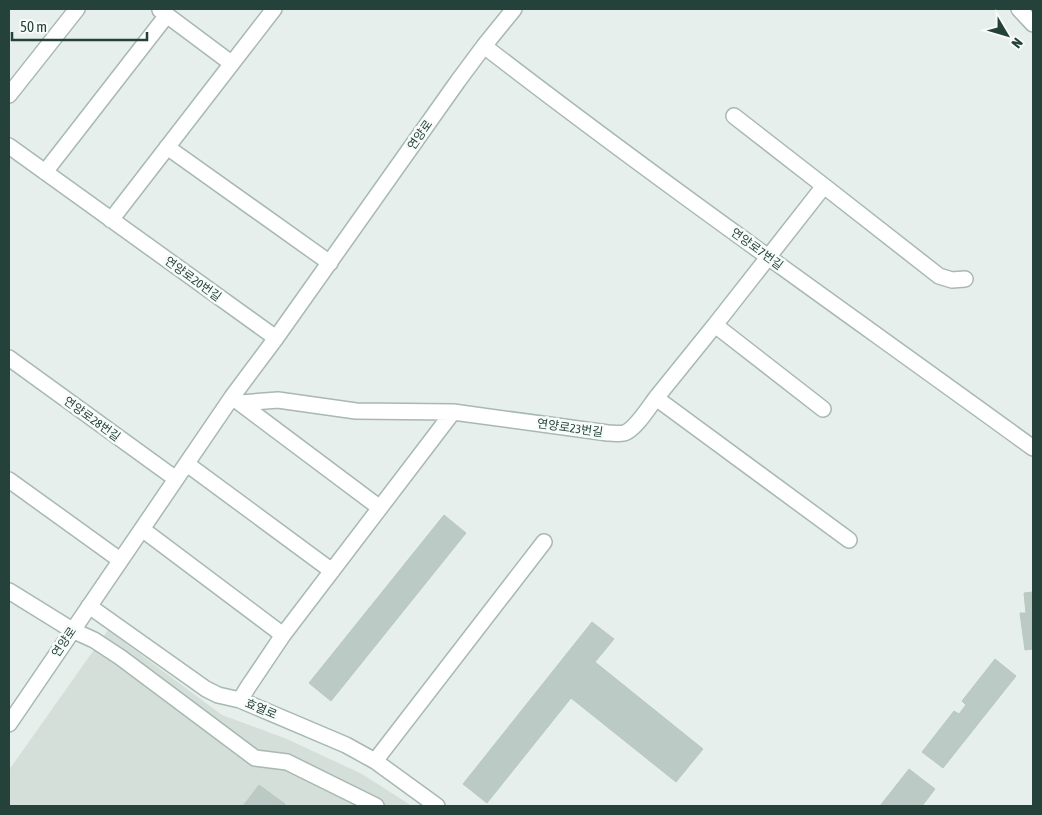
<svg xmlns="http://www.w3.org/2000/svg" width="1042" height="815" font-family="'Asap Condensed','Noto Sans KR',sans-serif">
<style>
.built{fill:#d4dfda}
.building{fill:#bbcac4;stroke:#b8c9c2}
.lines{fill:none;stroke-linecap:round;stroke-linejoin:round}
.minor-casing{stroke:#a8b8b2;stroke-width:18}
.minor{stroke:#fff;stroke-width:15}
.labels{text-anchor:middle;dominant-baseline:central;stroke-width:5;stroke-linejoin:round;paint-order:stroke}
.street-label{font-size:12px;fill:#24423a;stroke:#f7fbf9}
</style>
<rect width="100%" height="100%" fill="#e6efeb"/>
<!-- built -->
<path class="built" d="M108,630L222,715L287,739L362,774L412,806H9V770Z"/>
<!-- building -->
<path class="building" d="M444,515L466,533L331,701L309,683Z
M1033,592V649L1025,650L1020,613H1026L1024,593Z
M592,622L614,639L595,662L703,749L676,782L571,698L487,803L463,784Z
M995,659L1016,676L943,768L922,752L954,711L959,714L966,705L962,701Z
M909,769L935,789L922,806H880Z
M259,785L285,804L284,806H243Z"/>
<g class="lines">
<!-- minor casing -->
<g class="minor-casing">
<path id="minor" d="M1019,9L1033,24
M160,10L231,63
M484,46C664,185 850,315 1033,448
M9,95L77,9
M734,116L824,186
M9,146L276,338
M167,147L330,263
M45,172L167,15
M111,220L274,9
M9,358L176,479
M232,397L240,403L278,400L356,411L453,412L608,433C613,433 619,434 624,433C635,430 649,407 656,398L849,540
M656,398L715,325
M240,403L380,508
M823,409L715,325L824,186L939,276L952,280L965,279
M187,464L332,571
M9,480L120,560
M142,529L283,635
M9,591L72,630L94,640L120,657L255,758L287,762L376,806
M89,606L206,689L218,695L240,700L346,745L375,761L437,806
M240,700L248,687L283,635L453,412
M9,724L232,397L276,338L458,81L484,46L514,9
M375,761L544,542"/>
</g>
<!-- minor -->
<use href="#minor" class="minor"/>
</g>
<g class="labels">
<!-- street labels -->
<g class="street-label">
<text transform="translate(420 135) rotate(-55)">연양로</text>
<text transform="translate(757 249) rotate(36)">연양로7번길</text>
<text transform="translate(193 279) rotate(36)">연양로20번길</text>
<text transform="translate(92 419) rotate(36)">연양로28번길</text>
<text transform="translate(570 428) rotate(8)">연양로23번길</text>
<text transform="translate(64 642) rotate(-56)">연양로</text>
<text transform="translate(261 709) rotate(23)">효열로</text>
</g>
</g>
<!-- border -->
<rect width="1042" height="815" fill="none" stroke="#24423a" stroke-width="20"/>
<!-- north arrow -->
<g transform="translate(1007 35) rotate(128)" stroke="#f7fbf9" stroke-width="4" paint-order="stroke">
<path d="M0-4L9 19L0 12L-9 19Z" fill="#24423a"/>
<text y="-8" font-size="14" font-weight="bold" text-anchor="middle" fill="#24423a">N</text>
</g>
<!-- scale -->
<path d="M12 32v8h135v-8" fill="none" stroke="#24423a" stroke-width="2.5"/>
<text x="20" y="32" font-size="15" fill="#24423a" stroke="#f7fbf9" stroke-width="4" paint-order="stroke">50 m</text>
</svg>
